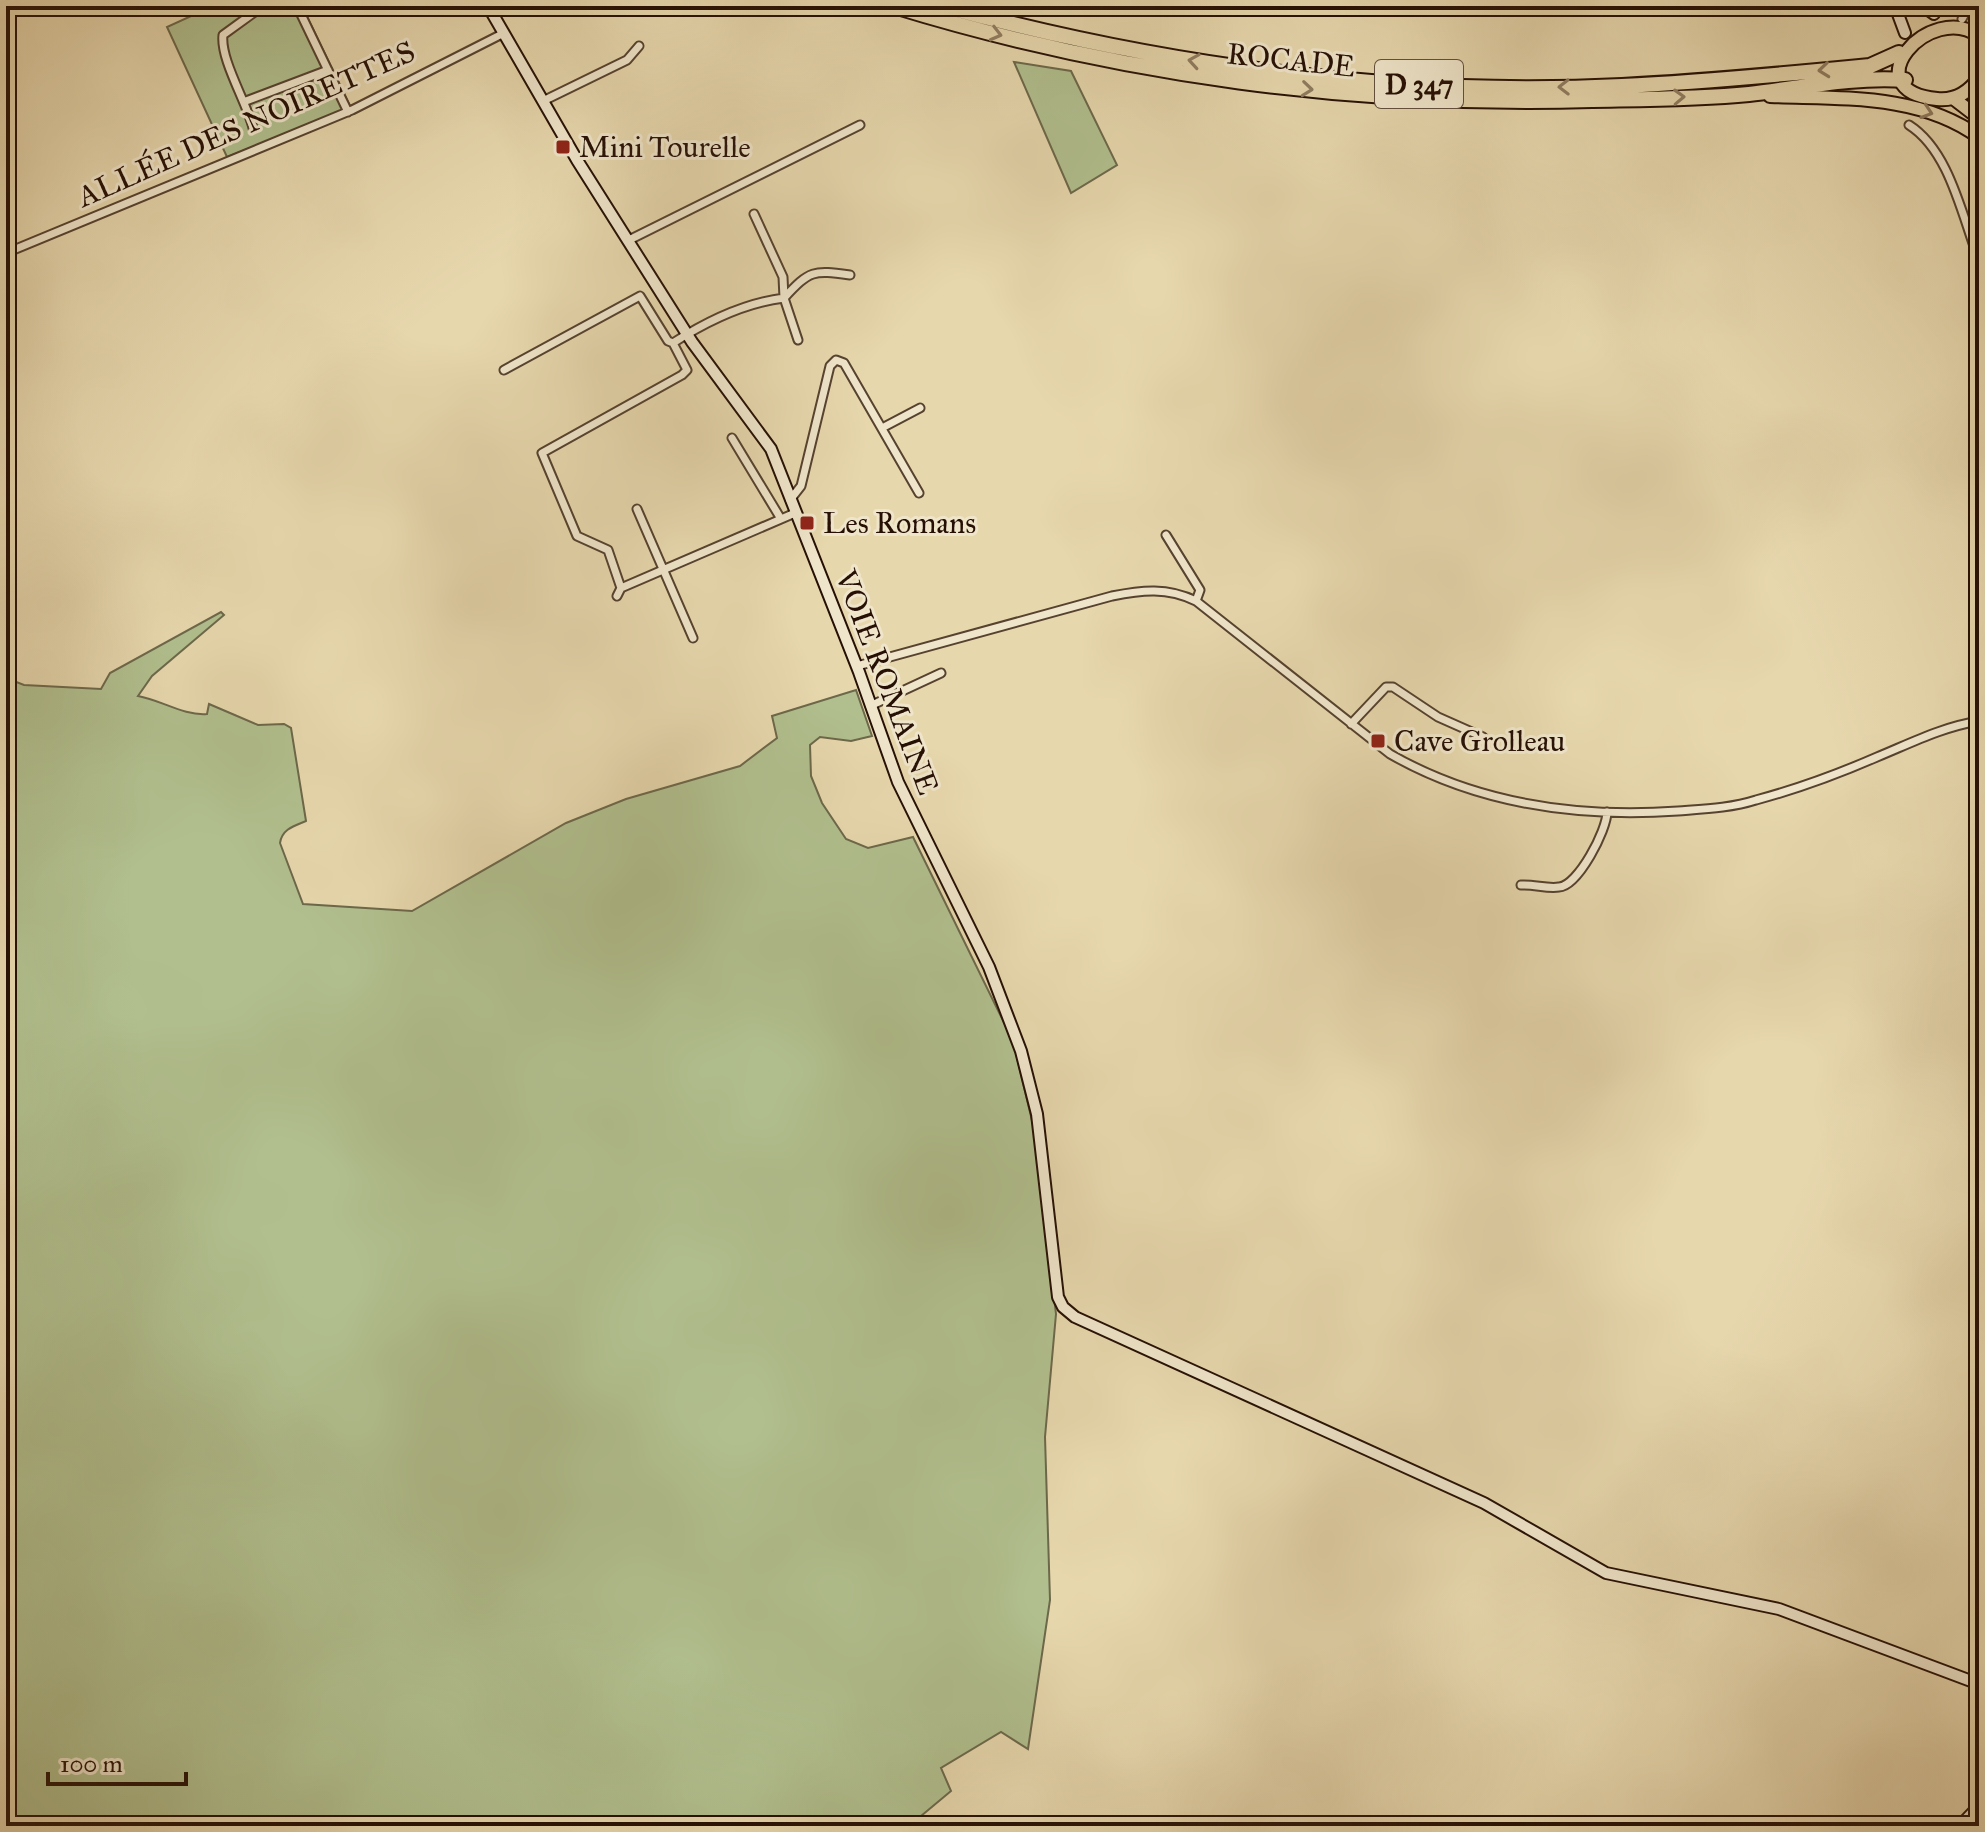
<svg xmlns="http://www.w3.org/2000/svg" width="1985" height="1832" font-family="'IM FELL Great Primer',serif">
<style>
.green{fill:#b1bf8e;stroke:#6c684a;stroke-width:2}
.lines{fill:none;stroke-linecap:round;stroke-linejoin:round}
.street-casing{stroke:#56422f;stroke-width:11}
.secondary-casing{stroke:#261005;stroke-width:14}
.primary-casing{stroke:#261005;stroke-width:16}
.highway-casing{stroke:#261005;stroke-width:18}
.street{stroke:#efe5ca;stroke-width:7}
.secondary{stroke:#efe5ca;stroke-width:10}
.primary{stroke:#e7d7ad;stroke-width:12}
.highway{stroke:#e7d7ad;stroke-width:14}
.oneway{stroke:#907d61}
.poi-dot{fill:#8f2418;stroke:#efe5ca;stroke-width:3}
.labels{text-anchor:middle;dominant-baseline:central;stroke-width:6;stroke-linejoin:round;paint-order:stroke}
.shield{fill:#efe5ca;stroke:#625040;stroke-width:2}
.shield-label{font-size:28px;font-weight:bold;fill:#261005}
.street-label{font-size:30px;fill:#261005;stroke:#efe5ca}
.poi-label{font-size:30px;fill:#261005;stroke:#efe5ca;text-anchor:start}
</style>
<rect width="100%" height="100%" fill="#e7d7ad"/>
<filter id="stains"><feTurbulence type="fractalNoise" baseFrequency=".0025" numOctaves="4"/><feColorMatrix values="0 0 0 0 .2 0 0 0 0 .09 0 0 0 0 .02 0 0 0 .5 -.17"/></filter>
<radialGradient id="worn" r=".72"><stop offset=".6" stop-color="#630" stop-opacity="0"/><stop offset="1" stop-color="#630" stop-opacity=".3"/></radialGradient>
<!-- green -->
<path class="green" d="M213,6H302L351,108L227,157L167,27Z
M1014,62L1071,71L1117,165L1071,193Z
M221,612L224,615L152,676L138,696C161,700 184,716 207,714L209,704L258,725L284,724L291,728L306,821C294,826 282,829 280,843L303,904L412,911L566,823L626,799L740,766L777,738L772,716L856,690L872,736L851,741L820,737L810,745L811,776L822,803L846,839L868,848L913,837L1013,1041L1034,1129L1056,1314L1045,1437L1050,1600L1028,1749L1001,1732L941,1768L951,1791L909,1826H6V678L24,685L101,689L110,673Z"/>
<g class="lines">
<!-- street casing -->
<g class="street-casing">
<path id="street" d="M297,6L348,112
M1962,19L1969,6
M246,101L328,70
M543,101L627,60L639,46
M1909,125C1950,151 1962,217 1979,260
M253,128C246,101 220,59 223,35L263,6
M629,240L860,125
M6,253L352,110L504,33
M798,340L784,298C810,270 813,270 850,275
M504,370L640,296L668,341L673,343C707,321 744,303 784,298L783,277L754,214
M882,428L920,408
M732,438L781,519
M6,471L7,506
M790,500L801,486L830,366L836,360L844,363L919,493
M637,509L693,638
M1166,535L1200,590L1196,601
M621,588L795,513
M617,596L621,588L608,550L577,536L542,453L682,375L687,370L673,343
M857,666L1112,596C1142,590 1167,587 1196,601L1390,754C1479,805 1577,818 1678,811C1704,809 1731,808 1756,800C1797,789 1838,774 1877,757C1911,743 1942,727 1979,721
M870,706L941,673
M1351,724L1386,687H1393L1438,717L1483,737
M1521,885C1534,884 1547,889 1559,887C1578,886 1607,830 1607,812"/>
</g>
<!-- secondary casing -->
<g class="secondary-casing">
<path id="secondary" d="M488,6L577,160L692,342L771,449L859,672L898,782L989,967L1021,1051L1037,1114L1058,1297L1063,1307L1075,1317L1484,1503L1606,1573L1779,1609L1979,1684
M1895,6L1905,33
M1923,6L1934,14
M1960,1826L1979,1806"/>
</g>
<!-- primary casing -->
<g class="primary-casing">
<path id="primary" d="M1979,36C1930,0 1851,90 1937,99C1955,101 1969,92 1979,78
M1770,96C1840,99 1919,93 1979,137
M1953,98L1979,118"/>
</g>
<!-- highway casing -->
<g class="highway-casing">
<path id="highway" d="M894,6C1119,75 1357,107 1592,100C1644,99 1697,99 1749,94C1800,88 1855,76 1905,80
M943,6C1163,66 1394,97 1622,86C1705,82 1788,74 1870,66L1899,53"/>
</g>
<!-- street -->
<use href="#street" class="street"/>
<!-- secondary -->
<use href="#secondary" class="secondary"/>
<!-- primary -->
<use href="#primary" class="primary"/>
<!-- highway -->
<use href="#highway" class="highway"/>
</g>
<!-- one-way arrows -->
<defs><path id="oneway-chevron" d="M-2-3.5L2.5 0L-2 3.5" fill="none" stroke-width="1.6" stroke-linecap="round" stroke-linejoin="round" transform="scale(2)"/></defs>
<g class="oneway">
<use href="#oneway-chevron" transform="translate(996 34) rotate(14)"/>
<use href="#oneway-chevron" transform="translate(1194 61) rotate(-171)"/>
<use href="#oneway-chevron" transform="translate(1824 70) rotate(174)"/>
<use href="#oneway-chevron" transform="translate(1564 87) rotate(179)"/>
<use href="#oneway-chevron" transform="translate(1307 89) rotate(6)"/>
<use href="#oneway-chevron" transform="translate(1679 97) rotate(-2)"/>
<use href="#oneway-chevron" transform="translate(1927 112) rotate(18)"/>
</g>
<!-- markers -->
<g class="poi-dot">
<rect x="555" y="139" width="16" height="16" rx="4"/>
<rect x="799" y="515" width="16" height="16" rx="4"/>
<rect x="1370" y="733" width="16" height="16" rx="4"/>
</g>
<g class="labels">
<!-- shield labels -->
<rect class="shield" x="1375" y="60" width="88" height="48" rx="6"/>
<g class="shield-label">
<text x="1419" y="84">D 347</text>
</g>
<!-- street labels -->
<g class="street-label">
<text transform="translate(1291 60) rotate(6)">ROCADE</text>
<text transform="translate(246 124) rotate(-24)">ALLÉE DES NOIRETTES</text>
<text transform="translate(887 682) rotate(69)">VOIE ROMAINE</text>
</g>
<!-- poi labels -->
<g class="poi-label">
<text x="579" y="147">Mini Tourelle</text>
<text x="823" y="523">Les Romans</text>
<text x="1394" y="741">Cave Grolleau</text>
</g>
</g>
<!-- margin -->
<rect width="1985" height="1832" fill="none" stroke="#e7d7ad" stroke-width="32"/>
<rect x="8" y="8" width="1969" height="1816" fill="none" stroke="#261005" stroke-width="4"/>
<rect x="16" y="16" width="1953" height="1800" fill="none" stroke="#261005" stroke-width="2"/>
<!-- scale -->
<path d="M48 1772v12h138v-12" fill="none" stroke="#261005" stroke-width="4"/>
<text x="60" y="1772" font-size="24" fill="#261005" stroke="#efe5ca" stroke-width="6" paint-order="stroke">100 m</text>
<rect width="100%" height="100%" filter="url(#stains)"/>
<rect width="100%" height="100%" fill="url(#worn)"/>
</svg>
